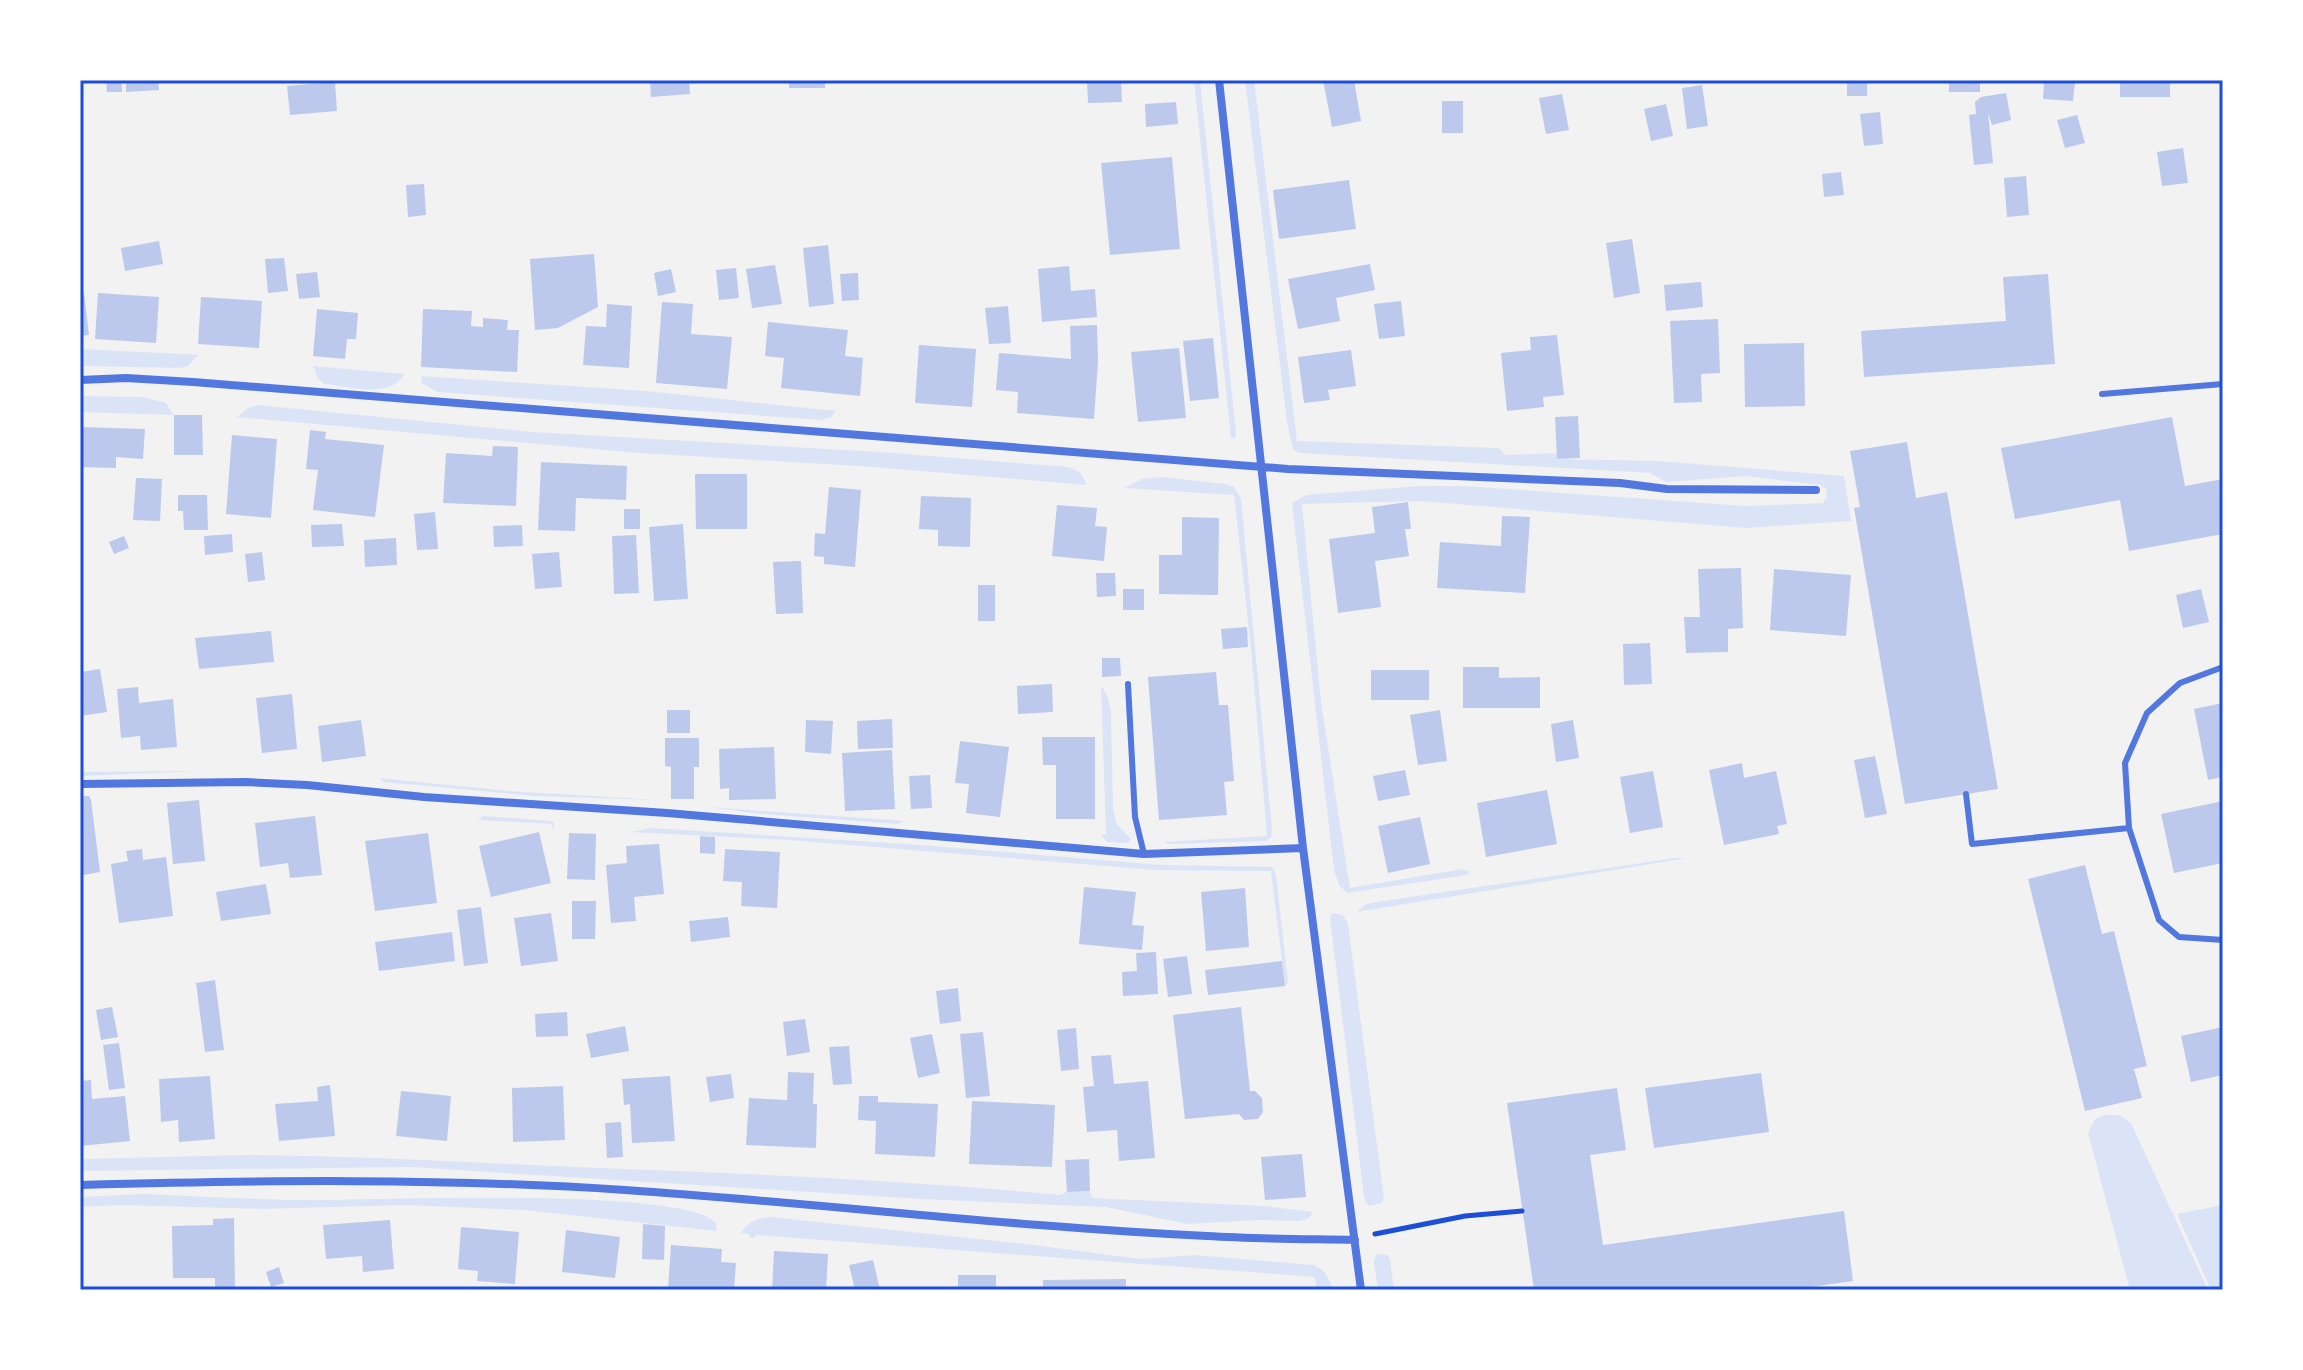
<svg xmlns="http://www.w3.org/2000/svg" width="2303" height="1370" font-family="'Noto Serif',serif">
<style>
.green{fill:#dbe4f7}
.building{fill:#bdc9ec}
.lines{fill:none;stroke-linecap:round;stroke-linejoin:round}
.path{stroke:#1d4ed8;stroke-width:5}
.service{stroke:#5277de;stroke-width:6}
.minor{stroke:#5277de;stroke-width:8}
.neatline{fill:none;stroke:#1d4ed8;stroke-width:3}
</style>
<rect width="100%" height="100%" fill="#f2f2f2"/>
<!-- green -->
<path class="green" d="M1194,80H1200L1236,433L1235,438L1231,439Z
M1245,80H1254L1297,441L1499,448L1506,455L1557,453L1558,459L1659,461L1844,476L1851,521L1745,528L1420,501L1302,504L1321,702L1350,888L1462,869L1470,872L1467,875L1347,893L1339,885L1334,870L1292,503L1306,495L1419,486H1465L1746,506L1823,503L1827,496L1826,489L1820,485L1746,476L1666,482L1650,473L1299,453L1293,449L1287,422Z
M80,349L184,354L198,355L188,366L180,368L80,366Z
M313,366L404,374C390,400 349,386 324,384L319,380Z
M421,376L647,391L836,411L831,417L822,420L437,392L422,383Z
M80,396L143,397L166,403L174,415L80,412Z
M258,405L533,432L880,452L1069,467L1080,472L1087,485L874,467L639,453L237,417L248,408Z
M1162,477L1225,484L1234,487L1241,498L1272,829L1271,837L1266,841L1168,844L1164,842L1267,836L1251,649L1234,495L1124,488L1142,479Z
M1101,685L1108,698L1111,713L1113,808L1116,823L1131,839L1128,843L1107,842L1101,835H1106Z
M201,771L80,776V772Z
M379,778L509,791L659,800L536,796L384,782Z
M708,807L905,821L897,824L761,814Z
M483,816L551,821L554,823L553,831L552,824L478,820Z
M652,828L921,845L1162,865L1272,867L1276,875L1288,982L1285,986L1271,871L1154,870L789,840L630,832Z
M1675,858H1687L1357,912L1366,904L1383,901Z
M1332,913L1343,915L1348,924L1384,1198L1382,1203L1370,1206L1366,1203L1364,1196L1330,918Z
M2104,1115H2119L2131,1123L2208,1290H2130L2088,1133L2095,1119Z
M244,1155C363,1156 482,1163 601,1168C754,1174 907,1180 1060,1195L1067,1192L1090,1191L1092,1198L1265,1206L1313,1212L1309,1218L1300,1221L1259,1220L1188,1224L1105,1207L921,1199L410,1167L80,1171V1159Z
M144,1194C200,1196 257,1200 314,1200C375,1200 686,1187 716,1223L717,1231L524,1210L406,1205L261,1209L121,1205L80,1207V1197Z
M2223,1205V1290H2211L2177,1214Z
M771,1217L1026,1244L1141,1259L1195,1255L1314,1265C1325,1271 1330,1277 1332,1290H1317L1315,1277L757,1235L752,1239L747,1233H741C749,1221 758,1218 771,1217Z
M1381,1254L1387,1255L1390,1259L1394,1290H1378L1374,1262L1376,1255Z"/>
<!-- building -->
<path class="building" d="M106,80H121L122,92H107Z
M126,80H158L159,90L126,92Z
M650,80H689L690,94L651,97Z
M789,80H825V88H789Z
M1087,80H1121L1122,102L1088,103Z
M1323,80H1354L1361,121L1332,127Z
M1847,80H1867V96H1847Z
M1949,80H1980V92H1949Z
M2036,80L2075,82L2073,101L2043,99L2044,83H2036Z
M2120,80H2170V97H2120Z
M335,82L337,111L290,115L287,86Z
M1702,85L1708,126L1687,129L1682,88Z
M2006,93L2011,120L1992,125L1988,113L1993,163L1974,165L1969,115L1976,114L1975,102L1981,97Z
M1562,94L1569,130L1546,134L1539,98Z
M1442,101H1463V133H1442Z
M1176,102L1178,124L1146,127L1145,104Z
M1666,104L1673,136L1651,141L1644,109Z
M1880,112L1883,144L1864,146L1860,114Z
M2077,115L2085,143L2065,148L2057,120Z
M2183,148L2188,183L2162,186L2157,152Z
M1172,157L1180,249L1110,255L1101,163Z
M1841,172L1844,195L1824,197L1822,174Z
M2026,176L2029,215L2007,217L2004,178Z
M1349,180L1356,229L1279,239L1273,190Z
M424,184L426,215L408,217L406,185Z
M1632,239L1640,293L1614,298L1606,243Z
M159,241L163,264L125,271L121,248Z
M828,245L834,304L809,307L803,248Z
M594,254L598,307L558,328L535,330L530,259Z
M284,258L288,291L268,293L265,259Z
M1370,264L1375,290L1336,298L1340,321L1298,329L1288,279Z
M775,265L782,304L752,308L746,269Z
M1069,266L1071,291L1095,289L1097,317L1042,322L1038,269Z
M736,268L739,298L719,300L716,270Z
M671,269L676,292L658,296L654,273Z
M317,272L320,297L299,299L296,274Z
M858,273L859,300L842,301L840,274Z
M2048,274L2055,364L1864,377L1861,331L2006,321L2003,277Z
M1701,282L1703,307L1666,311L1664,285Z
M80,293H84L89,335L80,336Z
M98,293L159,297L156,343L95,339Z
M201,297L262,301L259,348L198,344Z
M1401,301L1405,336L1379,339L1374,304Z
M662,302L693,304L691,334L732,337L727,389L656,383Z
M607,304L632,306L629,368L583,365L586,326L606,327Z
M1008,306L1011,343L989,344L985,308Z
M317,309L358,313L356,339H347L345,359L313,356Z
M423,309L472,311L471,326L483,327V318L508,320L507,330H519L517,372L421,367Z
M1718,319L1720,373L1701,374L1702,402L1674,403L1670,321Z
M768,322L848,330L845,356L863,358L860,396L781,388L784,358L765,356Z
M1097,325L1098,361L1094,419L1017,413L1018,392L996,390L999,353L1071,359L1070,326Z
M1557,335L1564,395L1543,397L1544,407L1507,411L1501,353L1531,350L1530,337Z
M1213,338L1219,398L1190,401L1183,341Z
M1804,343L1805,406L1745,407L1744,344Z
M919,345L976,349L972,407L915,403Z
M1179,348L1186,418L1138,422L1131,352Z
M1351,350L1356,386L1328,390L1330,400L1304,403L1298,357Z
M174,415H202L203,455H174Z
M1578,416L1580,458L1557,459L1555,417Z
M2172,417L2185,486L2223,479V534L2129,551L2120,500L2015,519L2001,448Z
M80,427L145,429L143,459L116,457V468L80,467Z
M310,430L326,432L325,439L384,445L375,517L313,510L318,470L306,469Z
M232,435L277,439L271,518L226,514Z
M1907,442L1916,498L1947,492L1998,789L1905,804L1854,508L1860,507L1850,451Z
M493,446L518,447L516,506L443,503L446,453L492,456Z
M541,462L627,466L626,500L576,498L575,531L538,530Z
M695,474H747V529H696Z
M136,478L162,479L160,521L133,520Z
M829,487L861,490L855,567L824,564V557L814,556L815,533L825,534Z
M178,495H207L208,530H184L183,511H178Z
M921,496L971,498L970,547L938,546V530L919,529Z
M1408,502L1411,529H1405L1409,556L1375,561L1381,607L1338,613L1329,539L1375,533L1372,507Z
M1057,505L1097,508L1095,526L1107,527L1104,561L1052,556Z
M624,509H640V529H624Z
M435,512L438,549L417,550L414,514Z
M1502,516L1530,517L1525,593L1437,588L1440,542L1501,546Z
M1182,517L1219,518L1218,595L1159,594V555H1182Z
M342,524L344,546L312,547L311,525Z
M683,524L688,599L654,601L649,527Z
M522,525L523,546L494,547L493,526Z
M232,534L233,552L205,555L204,536Z
M636,535L639,593L614,594L612,536Z
M124,536L129,548L114,554L109,542Z
M396,538L397,565L365,567L364,540Z
M262,552L265,580L248,582L245,554Z
M559,552L562,587L535,589L532,554Z
M801,561L803,613L776,614L773,562Z
M1741,568L1743,628L1728,629V652L1686,653L1684,617H1700L1698,569Z
M1774,569L1851,575L1846,636L1770,630Z
M1096,573H1115L1116,596L1097,597Z
M978,585H995V621H978Z
M1123,589H1144V610H1123Z
M2201,589L2209,622L2183,628L2176,595Z
M1247,627L1248,647L1223,649L1221,629Z
M271,631L274,662L199,669L195,638Z
M1650,643L1652,684L1624,685L1623,644Z
M1102,658H1120L1121,676L1102,677Z
M1463,667H1499V678L1540,677V708H1463Z
M100,669L107,712L80,716V672Z
M1371,670H1429V700H1371Z
M1216,672L1219,705H1228L1234,781L1224,782L1227,815L1159,820L1148,677Z
M1052,684L1053,712L1018,714L1017,686Z
M138,687L139,703L173,699L177,747L141,750L140,736L121,738L117,689Z
M292,694L297,749L262,753L256,698Z
M2223,703V777L2208,780L2194,709Z
M667,710H690V733H667Z
M1440,710L1447,761L1418,765L1410,715Z
M892,719L893,748L858,749L857,721Z
M361,720L366,756L322,762L318,726Z
M806,720L833,721L831,754L805,752Z
M1573,720L1579,758L1556,762L1551,724Z
M1042,737H1095V819H1056V765H1043Z
M665,738H699V767H694V799H671V767L665,766Z
M960,741L1009,747L1000,817L966,813L969,784L955,783Z
M774,747L776,799L729,800V788L720,789L719,749Z
M892,750L895,809L845,811L842,753Z
M1875,756L1887,814L1865,818L1854,760Z
M1742,763L1744,778L1776,771L1787,824L1777,826L1779,834L1724,845L1709,770Z
M1405,770L1410,795L1378,801L1373,776Z
M1653,771L1663,827L1630,833L1620,777Z
M930,775L932,808L911,809L909,776Z
M1547,790L1557,844L1486,857L1477,803Z
M80,796H89L91,800L100,872L83,875Z
M199,800L205,861L173,864L167,803Z
M2223,801V863L2174,873L2161,814Z
M315,816L322,875L290,878L288,863L260,867L255,823Z
M1420,817L1430,864L1388,873L1378,826Z
M539,832L551,883L491,897L479,846Z
M428,833L437,903L375,911L365,841Z
M569,833L596,834L595,880L567,879Z
M700,836L715,837V854L700,853Z
M659,844L664,894L634,897L636,921L611,923L606,865L627,863L626,846Z
M142,849L143,860L166,857L173,916L119,923L111,864L128,861L126,851Z
M725,849L780,852L777,908L741,906L742,882L723,881Z
M2085,865L2102,934L2114,931L2147,1066L2134,1069L2142,1098L2085,1111L2028,879Z
M266,884L271,914L221,921L216,892Z
M1084,887L1136,892L1132,925L1144,926L1142,950L1079,944Z
M1245,888L1249,947L1206,951L1201,892Z
M572,901H596L595,939H572Z
M481,907L488,963L464,966L457,910Z
M551,913L558,961L521,966L514,918Z
M728,917L730,937L691,942L689,921Z
M452,932L455,961L379,971L375,942Z
M1156,952L1158,994L1123,996L1122,972L1137,971L1136,953Z
M1187,956L1192,994L1168,997L1163,959Z
M1282,961L1285,986L1208,995L1205,970Z
M215,980L224,1050L205,1052L196,983Z
M958,988L961,1021L940,1024L936,991Z
M112,1007L118,1037L101,1040L96,1010Z
M1241,1007L1250,1091H1255L1262,1098L1263,1112L1258,1119L1244,1120L1239,1114L1185,1119L1173,1015Z
M567,1012L568,1036L536,1037L535,1014Z
M805,1019L810,1052L787,1056L783,1022Z
M625,1026L629,1051L591,1058L586,1034Z
M2223,1027V1075L2191,1082L2181,1036Z
M1076,1028L1079,1069L1061,1071L1057,1030Z
M983,1032L990,1096L966,1098L960,1034Z
M932,1034L940,1073L918,1078L910,1038Z
M119,1043L125,1088L109,1090L103,1045Z
M849,1046L852,1084L833,1085L829,1047Z
M1111,1055L1114,1084L1148,1081L1155,1158L1119,1161L1117,1130L1087,1132L1083,1087L1094,1086L1091,1056Z
M788,1072L814,1073L813,1104H817L816,1148L746,1145L749,1098L787,1100Z
M1761,1073L1769,1132L1654,1148L1645,1088Z
M731,1074L734,1098L710,1102L706,1077Z
M210,1076L215,1139L179,1142L178,1120L161,1122L159,1079Z
M670,1076L675,1141L632,1143L630,1104L624,1105L622,1079Z
M91,1080L92,1099L125,1096L130,1141L80,1146V1081Z
M330,1085L335,1136L279,1141L275,1104L318,1101L317,1087Z
M563,1086L565,1140L513,1142L512,1088Z
M1617,1088L1626,1150L1590,1155L1603,1245L1844,1211L1853,1281L1789,1290H1534L1507,1103Z
M401,1091L451,1096L447,1141L396,1136Z
M859,1096H878V1102L938,1104L935,1157L875,1154L876,1121L858,1120Z
M972,1101L1055,1105L1052,1167L969,1164Z
M621,1122L623,1157L607,1158L605,1123Z
M1302,1154L1306,1197L1265,1200L1261,1157Z
M1089,1159L1090,1191L1067,1192L1065,1160Z
M234,1218L235,1290H215V1278H173L172,1226L213,1225V1219Z
M390,1220L394,1269L363,1272L362,1256L326,1259L323,1225Z
M643,1224L665,1226L664,1260L642,1259Z
M461,1227L519,1232L515,1284L477,1281L478,1271L458,1269Z
M566,1230L620,1237L615,1278L562,1272Z
M671,1245L722,1249L721,1262L736,1263L734,1290H668Z
M774,1251L828,1254L826,1290H772Z
M873,1260L880,1290H855L849,1265Z
M279,1267L284,1283L271,1287L266,1272Z
M958,1275H996V1290H958Z
M1126,1279V1290H1043V1280Z"/>
<g class="lines">
<!-- path -->
<path class="path" d="M1375,1234L1465,1216L1522,1211"/>
<!-- service -->
<path class="service" d="M2102,394L2223,384
M2223,667L2180,683L2147,713L2125,763L2129,828L2159,920L2179,937L2223,940
M1128,684L1135,817L1144,854
M1966,794L1972,844L2129,828"/>
<!-- minor -->
<path class="minor" d="M1219,80L1303,848L1361,1290
M80,380L126,378L193,382L1288,469L1620,483L1667,489L1816,490
M80,784L246,782L307,785L424,797L667,813L1144,854L1303,848
M80,1185C262,1180 444,1178 625,1190C819,1203 1013,1227 1207,1236C1256,1239 1306,1239 1355,1240"/>
</g>
<!-- border -->
<rect width="2303" height="1370" fill="none" stroke="#ffffff" stroke-width="164"/>
<rect x="82" y="82" width="2139" height="1206" class="neatline"/>
</svg>
